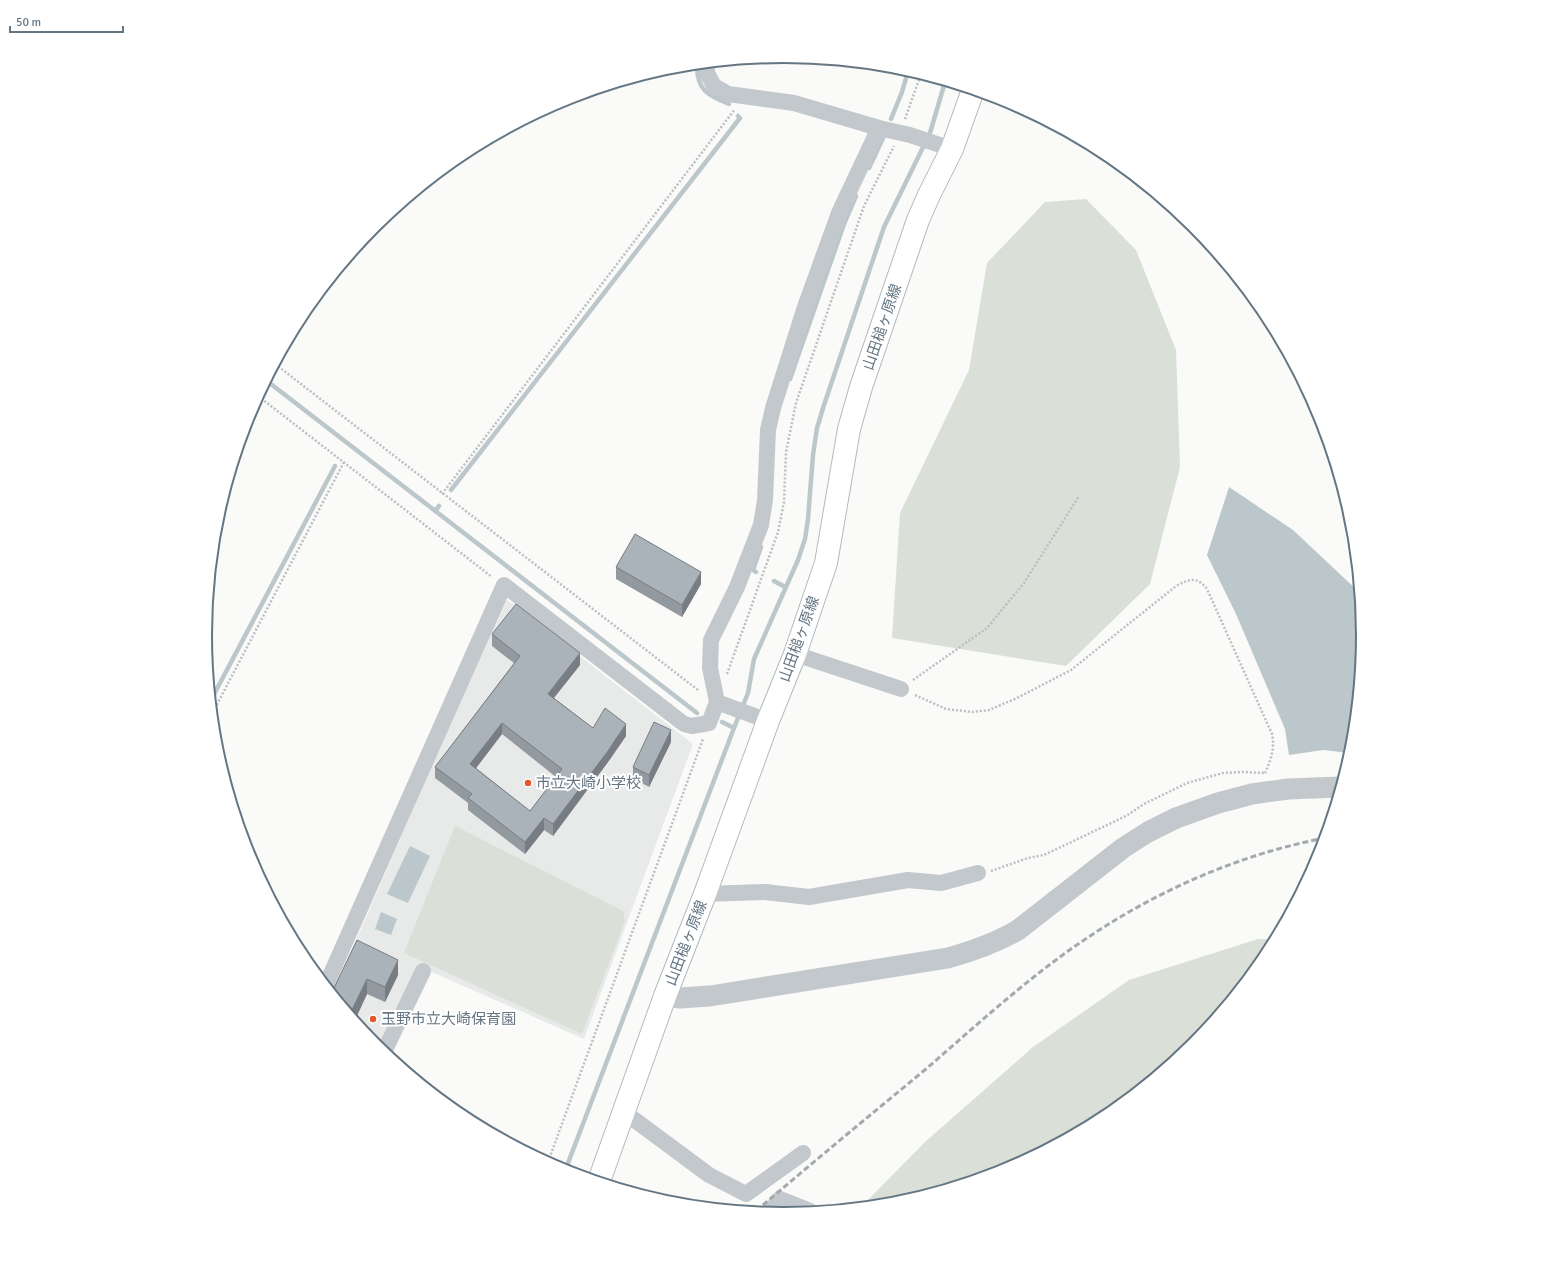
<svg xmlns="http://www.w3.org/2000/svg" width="1568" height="1270" font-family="Signika,'Noto Sans JP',sans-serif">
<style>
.built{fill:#e8e9e9}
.green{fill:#dadfd7}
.water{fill:#bbc7cb}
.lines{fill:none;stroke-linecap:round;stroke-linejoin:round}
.stream{stroke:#bbc7cb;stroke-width:4.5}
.secondary-casing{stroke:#b3babf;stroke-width:24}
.path{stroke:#bbbfc2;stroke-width:2.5;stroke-dasharray:2 2;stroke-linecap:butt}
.minor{stroke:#c3c8cc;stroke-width:16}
.tertiary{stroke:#c3c8cc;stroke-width:21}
.secondary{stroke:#fff;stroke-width:22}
.rail{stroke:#a2aab0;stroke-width:3;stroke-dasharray:6 3;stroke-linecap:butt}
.wall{fill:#929a9f;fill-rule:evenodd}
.shaded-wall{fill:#777d82}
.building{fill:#aab3b9;stroke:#777d82;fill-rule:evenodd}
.poi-dot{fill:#e4572e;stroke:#fff;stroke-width:1.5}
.labels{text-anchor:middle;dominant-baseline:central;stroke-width:4;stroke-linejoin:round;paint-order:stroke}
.street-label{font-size:15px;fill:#657683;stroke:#fff}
.poi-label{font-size:15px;fill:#657683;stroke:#fff;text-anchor:start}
.rim{fill:none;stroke:#657683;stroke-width:2}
</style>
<rect width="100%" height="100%" fill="#fafaf8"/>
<!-- built -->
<path class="built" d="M505,598L693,744L584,1039L418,966L379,1048L333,993Z"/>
<!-- green -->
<path class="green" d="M1086,199L1136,250L1176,350L1180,467L1150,584L1066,666L892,638L900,513L969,370L987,263L1045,202Z
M455,826L623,911L625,921L582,1034L404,953Z
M1258,939H1275L1265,957L1193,1045L1105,1117L1005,1170L897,1203L862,1206L925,1142L1033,1047L1129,980Z"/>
<!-- water -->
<path class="water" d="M1229,487L1293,530L1359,592L1363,635L1350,753L1323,750L1289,755L1285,729L1236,614L1207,555Z
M410,846L430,856L408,903L387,894Z
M381,912L397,919L391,935L375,929Z"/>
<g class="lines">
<!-- stream -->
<path class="stream" d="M697,65C697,90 707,95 729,104
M891,119L902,92L908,71
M869,168L884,136
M790,379L844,224L856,196
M267,381L697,713
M451,490L740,118L738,116
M435,511L439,506
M756,572L753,570L761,547
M774,581L785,587
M211,700L335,466
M722,722L734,728
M565,1171L734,728L748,693L754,659L798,560L805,539L808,519L813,455L817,428L824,405L884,227L930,133L945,82"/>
<!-- secondary casing -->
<g class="secondary-casing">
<path id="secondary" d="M599,1181L665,996L705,894L768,721L795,654L826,563L849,429L861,387L918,220L929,195L952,149L973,90"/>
</g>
<!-- path -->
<path class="path" d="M905,119L921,74
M275,364L698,690
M258,396L492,577
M442,494L735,109
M727,674L778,532L784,502L786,452L796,403L864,206L894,146
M913,680L987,628L1024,583L1079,496
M915,695L946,709L972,712L989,710L1017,698L1071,670L1176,586C1189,579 1197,576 1207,589L1272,734C1275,748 1271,760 1265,773
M213,712L344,462
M991,871L1028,858L1044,855L1126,816L1144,804L1187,783L1223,773L1243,772L1266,773
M548,1162L703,739"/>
<!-- minor -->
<path class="minor" d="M707,64V73L714,86L728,94L794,103L879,128L910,135L952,149
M795,654L901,689
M717,702L768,721
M705,894L765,892L809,897L908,880L941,883L978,873
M326,985L504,585L684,724L692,726L709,723L717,702L710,668L711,640L737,587L761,525L765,500L768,430L773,408L805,307L839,213L879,128
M384,1052L423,971
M624,1112L709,1175L746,1194L803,1153
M769,1213L780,1199L810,1211"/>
<!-- tertiary -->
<path class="tertiary" d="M665,996L680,998L710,996L948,958C973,951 996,943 1018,930L1123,848L1148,832L1176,818L1218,803L1252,794L1288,789L1340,787"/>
<!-- secondary -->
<use href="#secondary" class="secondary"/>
<!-- rail -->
<path class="rail" d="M756,1211C812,1163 869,1116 926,1069C979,1023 1031,975 1090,936C1161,889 1241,854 1325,838"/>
</g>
<!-- wall -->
<path class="wall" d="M616,567L701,584L682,617L616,579Z
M492,634L580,665L554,698L593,728L626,736L608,762L553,836L544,830L525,854L468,810V803L435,778V767L514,663L492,646ZM502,734L556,777L530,811L476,768Z
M671,742L649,787L633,778V767Z
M357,940L398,975L385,1002L367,994L355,1020L332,992Z"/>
<!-- shaded-wall -->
<path class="shaded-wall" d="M701,572V584L682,617V605Z
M580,653V665L548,705V694Z
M502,723V734L470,776V764Z
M626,724V736L608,762L553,836V824Z
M671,730V742L649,787V775Z
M544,818V830L525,854V842Z
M398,960V975L385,1002V987Z
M367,979V994L355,1020L350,1014Z"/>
<!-- building -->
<path class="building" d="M635,534L701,572L682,605L616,567Z
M516,604L580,653L548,694L593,728L605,708L626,724L608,751L553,824L544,818L525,842L468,798L472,794L435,767L520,656L492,634ZM502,723L562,769L530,811L470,764Z
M654,722L671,730L649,775L633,767Z
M357,940L398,960L385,987L367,979L350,1014L332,992Z"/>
<!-- markers -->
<g class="poi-dot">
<circle cx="528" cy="783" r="4"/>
<circle cx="373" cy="1019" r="4"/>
</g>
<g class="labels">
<!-- street labels -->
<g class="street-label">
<text transform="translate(882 327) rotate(-71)">山田槌ヶ原線</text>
<text transform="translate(799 639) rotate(-70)">山田槌ヶ原線</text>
<text transform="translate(686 943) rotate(-69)">山田槌ヶ原線</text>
</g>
<!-- poi labels -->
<g class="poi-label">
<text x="536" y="783">市立大崎小学校</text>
<text x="381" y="1019">玉野市立大崎保育園</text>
</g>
</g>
<!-- crop -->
<path d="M0 0H1568V1270H0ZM212 635a572 572 0 1 1 1144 0a572 572 0 1 1-1144 0Z" fill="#fff" fill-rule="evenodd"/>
<path class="rim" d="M212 635a572 572 0 1 1 1144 0a572 572 0 1 1-1144 0Z"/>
<!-- scale -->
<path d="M10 26v6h113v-6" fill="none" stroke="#657683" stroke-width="2"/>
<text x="16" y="26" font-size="12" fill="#657683" stroke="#ffffff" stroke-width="3" paint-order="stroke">50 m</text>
</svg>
